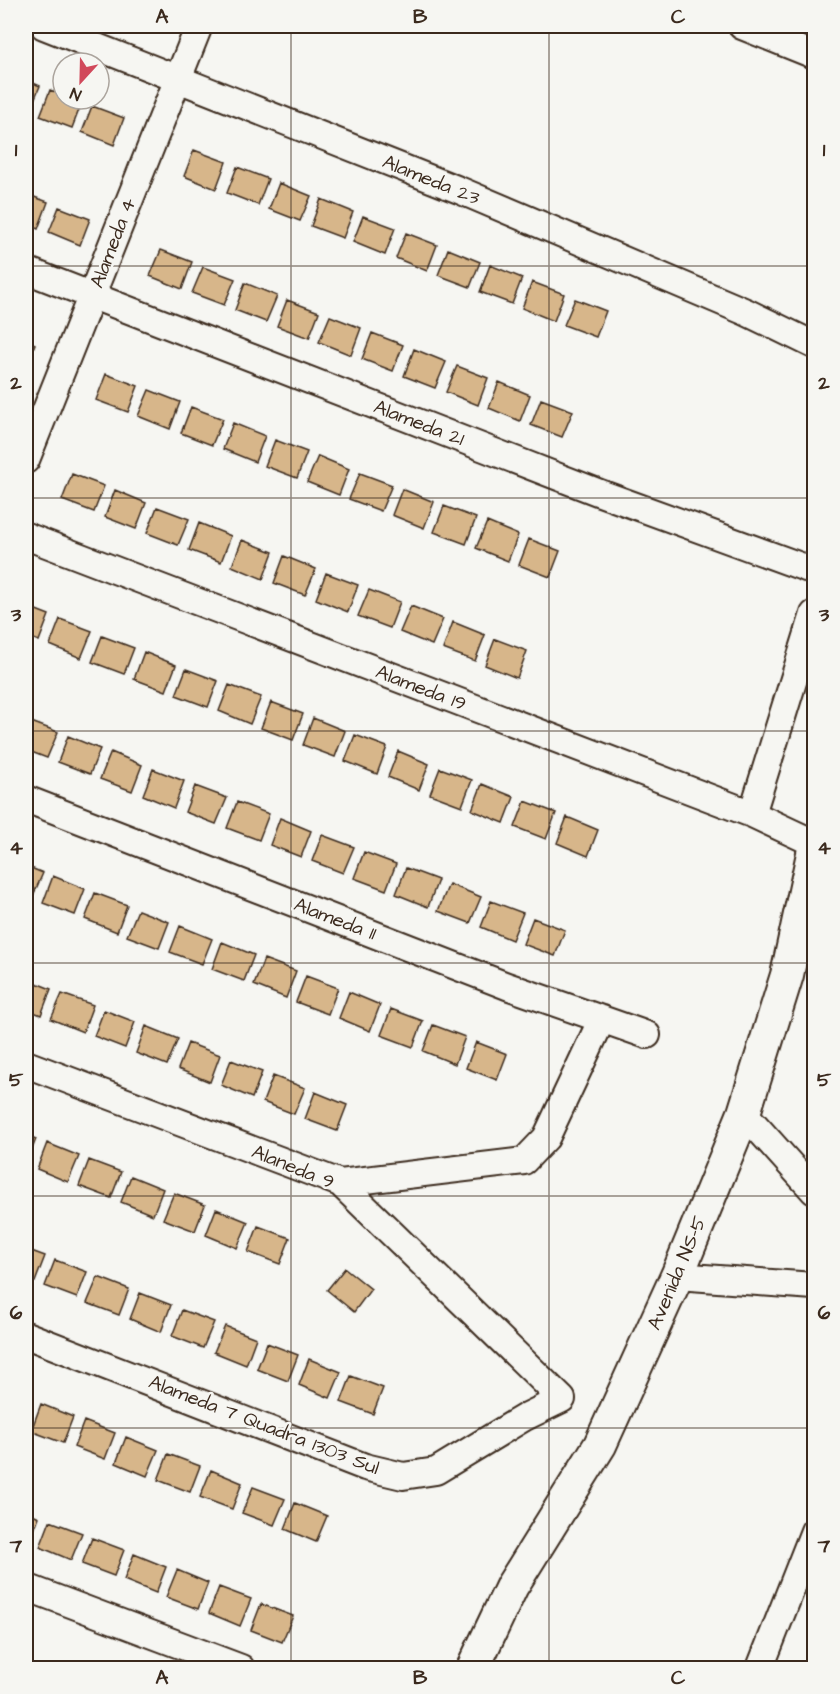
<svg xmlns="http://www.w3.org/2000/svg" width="840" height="1694" font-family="'Architects Daughter',sans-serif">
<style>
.building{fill:#d7b68a;stroke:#3b2a1e;stroke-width:1.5}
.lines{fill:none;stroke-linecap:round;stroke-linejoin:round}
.minor-casing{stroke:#3b2a1e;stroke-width:30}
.tertiary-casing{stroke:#3b2a1e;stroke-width:36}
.minor{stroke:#f6f6f2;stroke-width:26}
.tertiary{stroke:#f6f6f2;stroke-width:32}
.grid{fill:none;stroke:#3b2a1e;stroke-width:1.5;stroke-opacity:0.55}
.labels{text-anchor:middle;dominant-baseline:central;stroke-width:5;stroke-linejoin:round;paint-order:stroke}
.street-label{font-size:20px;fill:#3b2a1e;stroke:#f6f6f2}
.neatline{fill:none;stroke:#3b2a1e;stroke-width:2}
.grid-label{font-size:20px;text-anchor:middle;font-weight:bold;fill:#3b2a1e}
</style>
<rect width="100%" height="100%" fill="#f6f6f2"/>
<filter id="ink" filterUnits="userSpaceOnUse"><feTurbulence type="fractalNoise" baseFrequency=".0167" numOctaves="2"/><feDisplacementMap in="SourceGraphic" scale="12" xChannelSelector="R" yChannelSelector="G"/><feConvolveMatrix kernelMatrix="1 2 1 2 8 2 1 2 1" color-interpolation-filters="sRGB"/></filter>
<g filter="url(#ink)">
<!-- building -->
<path class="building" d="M26,80L40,86L29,112L26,110Z
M50,90L63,95V99L82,102L72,128L40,116Z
M92,106L124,118L114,145L82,132Z
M194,150L226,162L216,189L184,176Z
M237,167L268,179L258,205L227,193Z
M279,183L311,196L300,221L269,209Z
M26,194L48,202L38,229L26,224Z
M321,199L353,212L343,238L311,226Z
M59,207L90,219L80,245L49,232Z
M363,216L395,228L385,255L353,242Z
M406,233L437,245L427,271L396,258Z
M448,249L480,262L470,287L438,275Z
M161,250L192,262L182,289L150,276Z
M490,265L522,278L512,304L480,292Z
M203,267L235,279L224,305L192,293Z
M532,282L564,294L554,321L522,308Z
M245,283L277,296L266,322L235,310Z
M575,299L606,311L596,337L564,325Z
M287,300L319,312L309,338L277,326Z
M330,316L361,328L351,355L319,342Z
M372,333L403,345L393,371L362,359Z
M26,340L35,344L26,367Z
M414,349L446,362L435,388L404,376Z
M457,366L488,378L478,405L446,392Z
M106,374L138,386L128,412L96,400Z
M499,382L530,395L520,421L489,408Z
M149,390L180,402L170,429L138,416Z
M541,399L573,411L562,437L531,425Z
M191,407L223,419L212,445L181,433Z
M233,423L265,436L255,462L223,449Z
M275,440L307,452L297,478L265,466Z
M318,456L349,469L339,495L307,482Z
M360,473L392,485L381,511L349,499Z
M72,474L104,486L94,512L62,500Z
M402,489L434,502L424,528L392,515Z
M115,490L146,503L136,529L105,517Z
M444,506L476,518L466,544L434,532Z
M157,507L189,519L178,545L147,533Z
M487,522L518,535L508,561L476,548Z
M199,523L231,536L221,562L189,550Z
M529,539L560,551L550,577L519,565Z
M242,540L273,552L263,579L232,566Z
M284,556L316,569L305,595L274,583Z
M326,573L358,585L348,612L316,599Z
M369,590L400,602L390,628L358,616Z
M26,606L49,615L39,641L26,636Z
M411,606L443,619L432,645L400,632Z
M60,619L92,631L81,658L50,645Z
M453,622L485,635L475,661L443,649Z
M102,636L134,648L124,674L92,662Z
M495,639L527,651L517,678L485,665Z
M144,652L176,665L166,691L134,679Z
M186,669L218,681L208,707L176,695Z
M229,685L261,697L250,724L219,711Z
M271,702L303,714L293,740L261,728Z
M313,718L345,731L335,757L303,745Z
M26,720L58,732L47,758L26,750Z
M355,735L387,747L377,774L345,761Z
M68,736L100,749L90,774L58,762Z
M398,751L429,764L419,790L388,777Z
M111,752L142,765L132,791L100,779Z
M440,768L472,780L462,806L430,794Z
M153,769L184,781L174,808L143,795Z
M482,784L514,797L504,823L472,810Z
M195,786L227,798L216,824L185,812Z
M525,801L556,813L546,839L515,827Z
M237,802L269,814L259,840L227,828Z
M567,817L598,830L588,856L557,843Z
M280,818L311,831L301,857L270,845Z
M322,835L354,847L343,873L312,861Z
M364,852L396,864L386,890L354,878Z
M26,866L43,873L32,898L26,896Z
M406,868L438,880L428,907L396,894Z
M53,876L85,889L75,915L43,903Z
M449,884L481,897L470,923L438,911Z
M95,893L127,905L117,932L85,919Z
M491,901L523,913L512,940L481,927Z
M138,910L169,922L159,948L127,936Z
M533,918L565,930L555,956L523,944Z
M180,926L212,939L202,964L170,952Z
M222,942L254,955L244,981L212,969Z
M264,959L296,971L286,998L254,985Z
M306,976L338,988L328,1014L296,1002Z
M26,979L51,989L41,1015L26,1009Z
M349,992L380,1005L370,1031L339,1018Z
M62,994L93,1005L83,1032L51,1019Z
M391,1009L423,1021L413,1047L381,1035Z
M104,1010L135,1022L125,1048L94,1036Z
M433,1025L465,1037L455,1064L423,1051Z
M146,1026L178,1039L167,1065L136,1053Z
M476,1042L507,1054L497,1080L466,1068Z
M188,1043L220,1055L210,1082L178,1069Z
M231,1060L262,1072L252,1098L221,1085Z
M273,1076L305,1088L294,1114L263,1102Z
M315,1092L347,1105L337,1131L305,1119Z
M26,1135L36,1139L26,1165Z
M47,1143L79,1156L68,1182L37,1169Z
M89,1160L121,1172L111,1198L79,1186Z
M131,1176L163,1189L153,1215L121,1202Z
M174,1193L205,1205L195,1231L163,1219Z
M216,1209L248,1222L237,1248L206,1235Z
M258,1226L290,1238L280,1264L248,1252Z
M26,1249L45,1256L35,1282L26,1278Z
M55,1260L87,1272L77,1298L45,1286Z
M345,1268L371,1289L354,1312L327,1290Z
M98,1277L129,1289L119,1315L87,1303Z
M140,1293L171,1305L161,1332L130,1319Z
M182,1310L214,1322L203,1348L172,1336Z
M225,1326L256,1338L246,1365L214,1352Z
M267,1343L298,1355L288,1381L257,1369Z
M309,1359L341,1372L330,1398L299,1385Z
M351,1376L383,1388L373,1414L341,1402Z
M26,1398L31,1400L26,1414Z
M41,1404L73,1417L63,1443L31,1431Z
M84,1421L115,1433L105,1459L74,1447Z
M126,1437L158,1450L147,1476L116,1463Z
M168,1454L200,1466L190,1492L158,1480Z
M211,1470L242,1483L232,1509L200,1497Z
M253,1487L285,1499L274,1525L242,1513Z
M295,1503L327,1516L316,1542L285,1529Z
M26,1511L39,1517L29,1543L26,1542Z
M50,1521L82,1533L71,1560L40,1547Z
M92,1538L124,1550L114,1576L82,1564Z
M134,1554L166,1567L156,1593L124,1580Z
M177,1570L208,1583L198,1609L166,1597Z
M219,1587L251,1599L240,1626L209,1613Z
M261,1604L293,1616L282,1642L251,1630Z"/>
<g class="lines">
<!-- minor casing -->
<g class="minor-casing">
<path id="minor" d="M44,26L459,190L746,312L814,345
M742,26L814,55
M26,270L600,493L814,571
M26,460L199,26
M26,536L752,814L814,843
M26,799L507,986L647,1035
M752,814L814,614
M26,1064L340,1183L562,1399L525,1417L436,1471L403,1476L365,1467L26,1335
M744,1113L814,1191
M340,1183L524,1161L546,1138L602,1019
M677,1276L814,1286
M26,1587L241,1668
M760,1668L814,1531"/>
</g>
<!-- tertiary casing -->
<g class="tertiary-casing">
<path id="tertiary" d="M473,1668L512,1586L600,1445L677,1276L744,1113L787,975L814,849"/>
</g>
<!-- minor -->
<use href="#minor" class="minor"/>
<!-- tertiary -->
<use href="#tertiary" class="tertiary"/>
</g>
</g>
<!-- grid -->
<path class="grid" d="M291,26V1668M549,26V1668M26,266H814M26,498H814M26,731H814M26,963H814M26,1196H814M26,1428H814"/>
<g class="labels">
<!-- street labels -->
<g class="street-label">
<text transform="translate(431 180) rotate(22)">Alameda 23</text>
<text transform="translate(113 243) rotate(-69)">Alameda 4</text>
<text transform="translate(419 423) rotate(21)">Alameda 21</text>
<text transform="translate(421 688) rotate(21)">Alameda 19</text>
<text transform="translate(335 919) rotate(21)">Alameda 11</text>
<text transform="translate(293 1167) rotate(22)">Alaneda 9</text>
<text transform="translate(677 1273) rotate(-67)">Avenida NS-5</text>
<text transform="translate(264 1425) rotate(21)">Alameda 7 Quadra 1303 Sul</text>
</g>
</g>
<!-- margin -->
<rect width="840" height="1694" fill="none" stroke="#f6f6f2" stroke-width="66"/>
<!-- north arrow -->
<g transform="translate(81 81) rotate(202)"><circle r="28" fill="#f6f6f2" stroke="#aba49d" stroke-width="1.5"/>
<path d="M0-4.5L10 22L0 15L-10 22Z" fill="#d1495b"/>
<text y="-9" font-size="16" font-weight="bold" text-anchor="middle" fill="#3b2a1e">N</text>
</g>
<rect x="33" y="33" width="774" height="1628" class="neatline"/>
<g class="grid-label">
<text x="162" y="23">A</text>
<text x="420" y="23">B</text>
<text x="678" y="23">C</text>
<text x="16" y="156">1</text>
<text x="824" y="156">1</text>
<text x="16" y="389">2</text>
<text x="824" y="389">2</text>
<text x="16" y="621">3</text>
<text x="824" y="621">3</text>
<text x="16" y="854">4</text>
<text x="824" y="854">4</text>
<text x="16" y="1086">5</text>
<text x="824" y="1086">5</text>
<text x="16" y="1319">6</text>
<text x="824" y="1319">6</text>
<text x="16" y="1552">7</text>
<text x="824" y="1552">7</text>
<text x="162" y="1684">A</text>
<text x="420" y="1684">B</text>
<text x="678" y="1684">C</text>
</g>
</svg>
